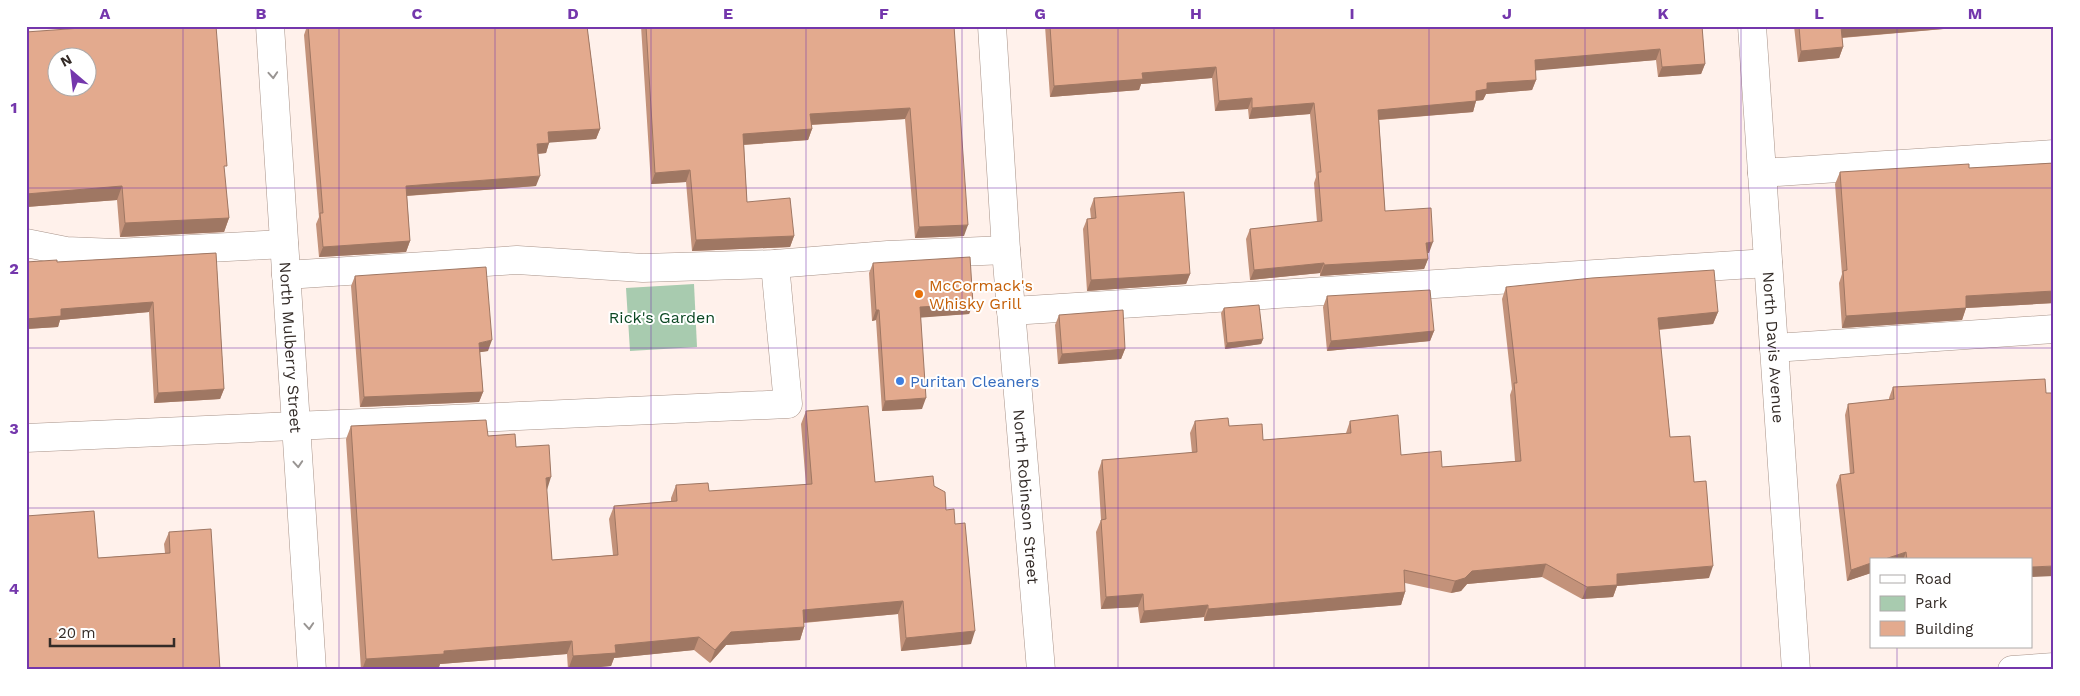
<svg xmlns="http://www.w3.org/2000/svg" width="2080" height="696" font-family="'Work Sans',sans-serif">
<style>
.green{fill:#a8cbaf}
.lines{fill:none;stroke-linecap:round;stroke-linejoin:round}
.minor-casing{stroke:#a89389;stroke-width:29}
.minor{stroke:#fff;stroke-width:28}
.wall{fill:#c3927a}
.shaded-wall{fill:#9f7763}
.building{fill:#e3aa8e;stroke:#9f7763;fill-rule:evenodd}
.oneway{stroke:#999593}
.grid{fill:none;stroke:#7437ac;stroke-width:1;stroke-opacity:0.55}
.food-dot{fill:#e8710a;stroke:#fff;stroke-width:2}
.shop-dot{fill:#3f7fe0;stroke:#fff;stroke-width:2}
.labels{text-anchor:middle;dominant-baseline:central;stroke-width:4;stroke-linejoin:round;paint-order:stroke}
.food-label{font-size:16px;fill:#c56008;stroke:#fff;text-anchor:start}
.park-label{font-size:16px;fill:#0b4722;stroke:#fff}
.street-label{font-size:16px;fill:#332b27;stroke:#fff}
.shop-label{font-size:16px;fill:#366cbe;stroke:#fff;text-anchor:start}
.neatline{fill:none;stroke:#7437ac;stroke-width:2}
.grid-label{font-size:16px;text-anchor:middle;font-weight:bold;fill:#7437ac}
</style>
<rect width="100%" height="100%" fill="#fff1eb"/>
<!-- green -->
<path class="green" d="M694,284L697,347L630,351L626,288Z"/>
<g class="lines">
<!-- minor casing -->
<g class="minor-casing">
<g id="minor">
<path id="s1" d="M270,26L312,670"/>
<path id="s2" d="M992,26L1006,250L1041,670"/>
<path id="s3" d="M1752,26L1796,670"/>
<path d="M1762,173L2054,154"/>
<path d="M26,243L66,251L116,253L284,244"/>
<path d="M286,275L517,260L643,268L775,264L888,255L1006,250"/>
<path d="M1011,311L1768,263"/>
<path d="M1774,348L2054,329"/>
<path d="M26,438L788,404L775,264"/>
<path d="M2012,670L2054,667"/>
</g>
</g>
<!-- minor -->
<use href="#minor" class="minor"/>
</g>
<!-- wall -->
<path class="wall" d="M307,26H587L600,129L596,139L549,142L546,153L538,154L536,186L407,196L410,241L406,252L319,257L316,224L319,217L304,35Z
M641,26H954L964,236L915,238L905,119L811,125L812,129L808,140L744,145L747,202L794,236L790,247L692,251L686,182L651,184Z
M1045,26H1702L1705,64L1701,74L1658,77L1656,60L1535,70L1536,80L1532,90L1486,94L1483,100L1476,101L1473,112L1379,120L1385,211L1429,253H1427L1428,259L1424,269L1320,276V273L1250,280L1246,239L1250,229L1317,222L1314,183L1316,177L1310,114L1249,119L1248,109L1215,111L1212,78L1141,84L1139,90L1050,97Z
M1794,26H1978L1842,38L1843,47L1839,58L1798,62Z
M26,32L224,172L229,218L224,232L120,237L117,200L26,207Z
M2054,163V303L1966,308L1962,320L1842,328L1839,283L1842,274L1835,184L1840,172L1969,168Z
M1094,198L1190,274L1186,284L1087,291L1083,229L1087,219H1091L1090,209Z
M216,253L224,389L220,399L154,403L149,312L60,320L58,327L26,329V262H57Z
M873,263L973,304L969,314L921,317L922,409L882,411L876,320L872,321L869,273Z
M355,276L488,351L480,352L483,392L479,402L360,407L351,286Z
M1506,287L1718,312L1713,324L1659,330L1670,437L1694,482L1709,578L1617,586L1613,597L1582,599L1542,577L1467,584L1461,591L1451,593L1405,583V592L1401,605L1204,621V617L1140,623L1138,607L1101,609L1096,532L1101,520L1098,472L1102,460L1192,453L1190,433L1195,421L1229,426L1263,440L1346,433L1350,421L1401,455L1442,467L1515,461L1510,395L1512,389L1502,299Z
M1327,296L1434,331L1430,341L1327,351L1323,307Z
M1224,308L1263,339L1261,344L1225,349L1221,313Z
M1059,315L1125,349L1121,359L1058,364L1055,325Z
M1893,387L2031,560H1871V573L1847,581L1836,485L1840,475L1850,474L1845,415L1848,404L1889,400V398Z
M806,411L875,482L934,486L946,510L955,524L971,644L901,651L898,614L804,623V627L800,640L726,645L710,663L694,650L614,658L611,666L568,670L567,654L440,664L439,667L399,670H361L346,439L351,426L488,436L516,447L546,490L552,560L613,555L609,519L614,506L671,501V498L676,485L709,491L806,485L801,424Z
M169,532L220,670L98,558L165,553L164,544Z"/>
<!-- shaded-wall -->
<path class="shaded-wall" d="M1855,26H1978L1837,38L1841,27Z
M1843,47L1839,58L1798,62L1801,51Z
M1660,49L1656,60L1531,71L1535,60Z
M1705,64L1701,74L1658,77L1662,67Z
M1216,67L1212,78L1141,84L1139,90L1050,97L1054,86L1142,73Z
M1536,80L1532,90L1486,94L1483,100L1472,101L1476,91L1487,83Z
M1252,98L1248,109L1215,111L1219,101Z
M1476,101L1473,112L1374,120L1378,110Z
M1314,103L1310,114L1249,119L1252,108Z
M910,108L905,119L806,125L810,114Z
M600,129L596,139L545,143L548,132Z
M812,129L808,140L739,145L743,134Z
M549,143L546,153L534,154L537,144Z
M690,170L686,182L651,184L655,173Z
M540,176L536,186L403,196L406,186Z
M122,186L117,200L26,207V194Z
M229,218L224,232L120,237L125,223Z
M968,225L964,236L915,238L919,227Z
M794,236L790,247L692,251L696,240Z
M410,241L406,252L319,257L323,247Z
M1433,242L1429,253H1422L1426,243Z
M1428,259L1424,269L1320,276L1324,265Z
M1324,263L1320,273L1250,280L1254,270Z
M1190,274L1186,284L1087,291L1091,280Z
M2054,291V303L1966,308L1962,320L1842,328L1846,316L1966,296Z
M153,302L149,312L60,320L58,327L26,329V319L61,309Z
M973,304L969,314L916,318L920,307Z
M876,310H879L876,320L872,321Z
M1718,312L1713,324L1653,330L1658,318Z
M1434,331L1430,341L1327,351L1331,341Z
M1263,339L1261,344L1225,349L1227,343Z
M492,340L488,351L475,353L479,343Z
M1125,349L1121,359L1058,364L1062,354Z
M224,389L220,399L154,403L158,393Z
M483,392L479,402L360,407L364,397Z
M926,398L922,409L882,411L885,401Z
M551,477L547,490L546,478Z
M1906,552L1903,560H1882Z
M1871,563V573L1847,581L1851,570Z
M1546,564L1542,577L1467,584L1461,591L1451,593L1455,581L1472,571Z
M1713,566L1709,578L1617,586L1613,597L1582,599L1587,587L1617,574Z
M2054,566V576L2031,577V567Z
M1405,592L1401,605L1204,621L1208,609Z
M1143,594L1138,607L1101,609L1106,597Z
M903,601L898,614L798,623L803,610Z
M1208,605L1204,617L1140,623L1144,611Z
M804,627L800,640L726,645L710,663L715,650L731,632Z
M975,631L971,644L901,651L906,638Z
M699,637L694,650L614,658L611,666L568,670L573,656L615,645Z
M572,641L567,654L440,664L439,667L399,670H362L366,659L444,651Z"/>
<!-- building -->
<path class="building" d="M109,26H216L227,166H224L229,218L125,223L122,186L26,194V32ZM58,58H88V88H58Z
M308,26H587L600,129L548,132L549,143L537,144L540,176L406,186L410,241L323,247L320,213H323Z
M646,26H954L968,225L919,227L910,108L810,114L812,129L743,134L747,202L790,198L794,236L696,240L690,170L655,173Z
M1050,26H1702L1705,64L1662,67L1660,49L1535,60L1536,80L1487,83V89L1476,91V101L1378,110L1385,211L1431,208L1433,242L1426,243L1428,259L1324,265V263L1254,270L1250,229L1322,221L1318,172H1321L1314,103L1252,108V98L1219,101L1216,67L1142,73L1143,79L1054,86Z
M1799,26H1855L1841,27L1843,47L1801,51Z
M2054,163V291L1966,296V308L1846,316L1843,271L1847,270L1840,172L1969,164V168Z
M1184,192L1190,274L1091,280L1087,219L1096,218L1094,198Z
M216,253L224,389L158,393L153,302L61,309V316L26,319V262L57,260V262Z
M970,257L973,304L920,307L926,398L885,401L879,310H876L873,263Z
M486,267L492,340L479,343L483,392L364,397L355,276Z
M1714,270L1718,312L1658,318L1670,437L1690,436L1694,482L1706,481L1713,566L1617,574V585L1587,587L1546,564L1472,571L1465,578L1455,581L1404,570L1405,592L1208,609V605L1144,611L1143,594L1106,597L1101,520L1106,519L1102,460L1197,452L1195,421L1228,418L1229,426L1262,424L1263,440L1351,433L1350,421L1398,415L1401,455L1441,451L1442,467L1521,461L1514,383H1517L1506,287L1592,278Z
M1430,290L1434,331L1331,341L1327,296Z
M1259,305L1263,339L1227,343L1224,308Z
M1123,310L1125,349L1062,354L1059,315Z
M2045,379L2046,393H2052L2054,408V566L2031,567V560H1907L1906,552L1882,560H1871V563L1851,570L1840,475L1854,473L1848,404L1894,399L1893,387Z
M868,406L875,482L933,476L934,486L945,492L946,510L954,509L955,524L965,523L975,631L906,638L903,601L803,610L804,627L731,632L715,650L699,637L615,645L616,653L573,656L572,641L444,651V654L366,659L351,426L486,420L488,436L515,434L516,447L549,445L551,477L546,478L552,560L618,555L614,506L677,501L676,485L708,483L709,491L812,484L806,411Z
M94,511L98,558L170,553L169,532L211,529L220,670H26V516Z"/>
<!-- one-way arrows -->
<defs><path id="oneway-chevron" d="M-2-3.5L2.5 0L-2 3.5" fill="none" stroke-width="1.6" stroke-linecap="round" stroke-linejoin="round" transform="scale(1.25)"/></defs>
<g class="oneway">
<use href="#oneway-chevron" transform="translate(273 75) rotate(86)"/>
<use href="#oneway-chevron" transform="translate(298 464) rotate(86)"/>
<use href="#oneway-chevron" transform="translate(309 626) rotate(86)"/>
</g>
<!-- grid -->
<path class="grid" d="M183,26V670M339,26V670M495,26V670M651,26V670M806,26V670M962,26V670M1118,26V670M1274,26V670M1429,26V670M1585,26V670M1741,26V670M1897,26V560M26,188H2054M26,348H2054M26,508H2054M1897,647V670"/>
<!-- markers -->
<circle class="food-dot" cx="919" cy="294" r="5"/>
<circle class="shop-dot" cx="900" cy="381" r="5"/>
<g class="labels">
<!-- food labels -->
<g class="food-label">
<text x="929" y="285">McCormack's<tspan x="929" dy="18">Whisky Grill</tspan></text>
</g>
<!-- park labels -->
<g class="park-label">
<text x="662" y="317">Rick's Garden</text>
</g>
<!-- street labels -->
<g class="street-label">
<text stroke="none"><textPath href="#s1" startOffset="322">North Mulberry Street</textPath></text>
<text stroke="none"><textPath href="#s3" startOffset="322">North Davis Avenue</textPath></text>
<text stroke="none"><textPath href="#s2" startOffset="472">North Robinson Street</textPath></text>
</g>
<!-- shop labels -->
<g class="shop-label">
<text x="910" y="381">Puritan Cleaners</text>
</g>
</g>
<!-- border -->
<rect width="2080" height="696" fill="none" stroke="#ffffff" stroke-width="55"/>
<!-- legend -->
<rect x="1870" y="558" width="162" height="90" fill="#ffffff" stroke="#adaaa9"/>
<rect x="1880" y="575" width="25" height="8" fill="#ffffff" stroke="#adaaa9"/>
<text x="1915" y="584" font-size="15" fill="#332b27">Road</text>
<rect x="1880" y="596" width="25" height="15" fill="#a8cbaf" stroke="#adaaa9"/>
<text x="1915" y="608" font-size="15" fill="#332b27">Park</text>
<rect x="1880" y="621" width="25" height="15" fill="#e3aa8e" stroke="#adaaa9"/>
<text x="1915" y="634" font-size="15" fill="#332b27">Building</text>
<!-- north arrow -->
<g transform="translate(72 72) rotate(332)"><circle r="24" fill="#ffffff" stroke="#adaaa9"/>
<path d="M0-4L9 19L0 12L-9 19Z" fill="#7437ac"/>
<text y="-8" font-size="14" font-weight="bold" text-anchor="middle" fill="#332b27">N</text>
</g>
<!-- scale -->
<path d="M50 638v8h124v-8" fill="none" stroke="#332b27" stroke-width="2.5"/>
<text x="58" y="638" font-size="15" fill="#332b27" stroke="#ffffff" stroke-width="4" paint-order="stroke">20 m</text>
<rect x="28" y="28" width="2024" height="640" class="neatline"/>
<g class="grid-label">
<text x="105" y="19">A</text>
<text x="261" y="19">B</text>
<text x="417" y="19">C</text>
<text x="573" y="19">D</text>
<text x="728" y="19">E</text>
<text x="884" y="19">F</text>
<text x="1040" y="19">G</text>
<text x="1196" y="19">H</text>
<text x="1352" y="19">I</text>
<text x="1507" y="19">J</text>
<text x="1663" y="19">K</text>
<text x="1819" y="19">L</text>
<text x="1975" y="19">M</text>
<text x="14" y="113">1</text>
<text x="14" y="274">2</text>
<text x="14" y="434">3</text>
<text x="14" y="594">4</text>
</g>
</svg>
